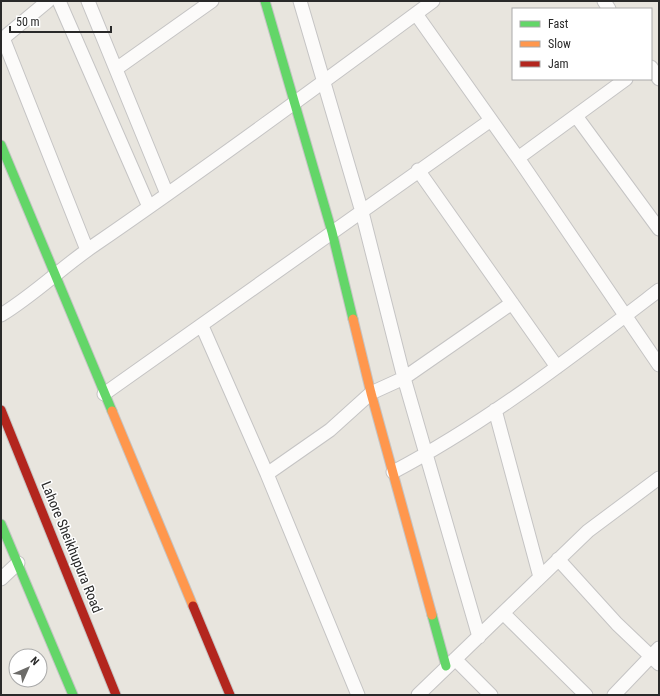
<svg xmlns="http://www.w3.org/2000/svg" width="660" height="696" font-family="'Roboto Condensed',sans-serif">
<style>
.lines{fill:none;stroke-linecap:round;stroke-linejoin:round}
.street-casing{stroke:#c5c4c4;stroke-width:15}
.fast-casing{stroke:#c5c4c4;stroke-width:11}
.slow-casing{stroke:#c5c4c4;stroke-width:11}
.jam-casing{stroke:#c5c4c4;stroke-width:11}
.street{stroke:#fcfbfa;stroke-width:13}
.fast{stroke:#63d668;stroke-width:9}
.slow{stroke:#ff974d;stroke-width:9}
.jam{stroke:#b3261e;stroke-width:9}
.labels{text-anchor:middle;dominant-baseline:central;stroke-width:3;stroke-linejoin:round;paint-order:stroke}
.street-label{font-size:14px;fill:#292929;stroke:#fff}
</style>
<rect width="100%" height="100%" fill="#e8e5de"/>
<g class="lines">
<!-- street casing -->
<g class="street-casing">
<path id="street" d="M59,1L149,207
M88,1L167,194
M300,1L362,212L404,378L479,637
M604,1L609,9
M416,14L518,158L659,365
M3,38L87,250
M1,40L48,1
M651,67L659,79
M116,69L212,1
M576,116L659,229
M518,158L626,79
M418,170L557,367
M1,315C34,295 61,268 93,246C208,167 321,84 433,1
M202,326L267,474L358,695
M104,394L491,120
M495,410L540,577
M393,472C488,422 574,355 659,290
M267,474L330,430L371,393L404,378L512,303
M558,559L617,624L659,664
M1,579L18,563
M503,613L586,695
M455,659L491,695
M418,695L588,531L659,478
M614,695L659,648"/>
</g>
<!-- fast casing -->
<g class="fast-casing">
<path id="fast" d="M265,1L332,232L353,319
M1,145L112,411
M1,524L73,695
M432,615L446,666"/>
</g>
<!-- slow casing -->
<g class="slow-casing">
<path id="slow" d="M353,319L371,393L432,615
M112,411L193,606"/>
</g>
<!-- jam casing -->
<g class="jam-casing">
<path id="jam" d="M1,410L116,695
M193,606L230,695"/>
</g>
<!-- street -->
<use href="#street" class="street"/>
<!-- fast -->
<use href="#fast" class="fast"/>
<!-- slow -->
<use href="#slow" class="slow"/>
<!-- jam -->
<use href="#jam" class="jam"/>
</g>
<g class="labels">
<!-- street labels -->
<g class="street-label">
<text transform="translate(72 547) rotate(68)">Lahore Sheikhupura Road</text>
</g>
</g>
<!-- border -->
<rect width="660" height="696" fill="none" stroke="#292929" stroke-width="4"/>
<!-- legend -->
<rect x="512" y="8" width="140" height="72" fill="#ffffff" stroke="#a9a9a9"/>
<rect x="520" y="21" width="20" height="6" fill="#63d668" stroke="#a9a9a9"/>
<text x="548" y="28" font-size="12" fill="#292929">Fast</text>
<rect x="520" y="41" width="20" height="6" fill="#ff974d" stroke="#a9a9a9"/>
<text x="548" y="48" font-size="12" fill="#292929">Slow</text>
<rect x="520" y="61" width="20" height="6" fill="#b3261e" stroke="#a9a9a9"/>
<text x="548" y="68" font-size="12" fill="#292929">Jam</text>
<!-- north arrow -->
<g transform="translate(28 668) rotate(45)"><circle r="19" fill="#ffffff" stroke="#a9a9a9"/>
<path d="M0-3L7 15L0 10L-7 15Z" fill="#6c6b68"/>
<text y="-6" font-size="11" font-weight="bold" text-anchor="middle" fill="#292929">N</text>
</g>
<!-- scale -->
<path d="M10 26v6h101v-6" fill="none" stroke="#292929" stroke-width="2"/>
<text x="16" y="26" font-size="12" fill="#292929" stroke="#ffffff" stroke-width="3" paint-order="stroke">50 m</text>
</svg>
